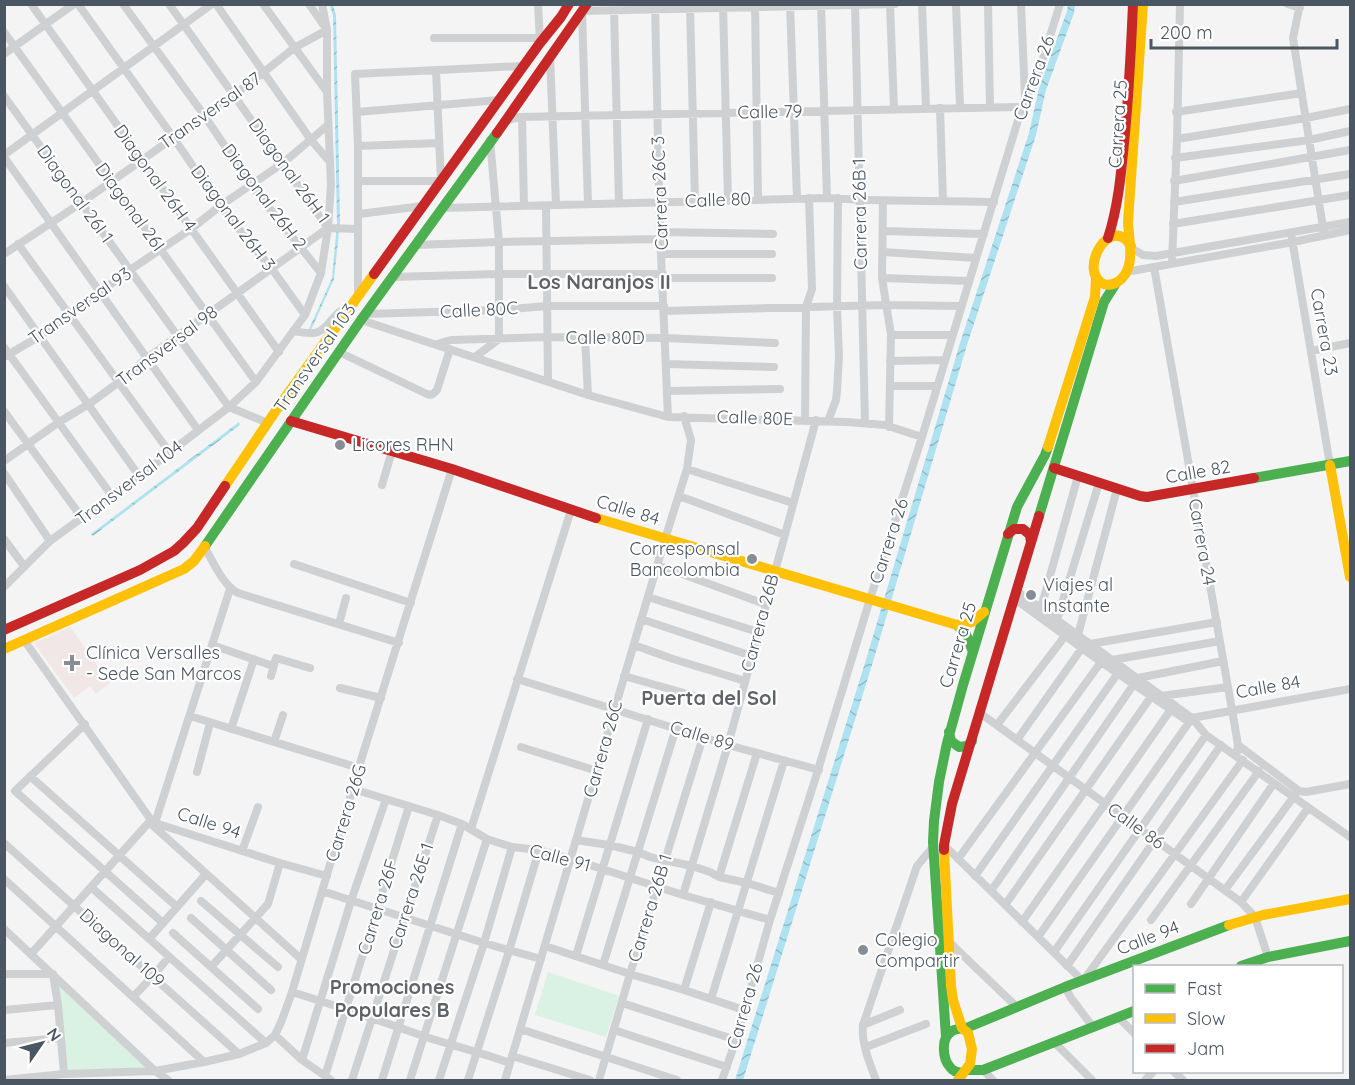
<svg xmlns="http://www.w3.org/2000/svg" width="1355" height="1085" viewBox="0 0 1355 1085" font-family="Quicksand,sans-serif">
  <defs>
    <pattern id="water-waves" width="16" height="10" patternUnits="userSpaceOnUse" patternTransform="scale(1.5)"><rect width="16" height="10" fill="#aee2f0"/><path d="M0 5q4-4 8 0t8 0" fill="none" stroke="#90bac6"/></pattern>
  </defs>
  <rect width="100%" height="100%" fill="#f4f4f4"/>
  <path fill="#f1e7e6" d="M70 627 110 683 96 694 90 686 74 698 34 643Z"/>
  <path fill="#d9f2e3" d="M548 972 619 996 606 1037 535 1015Z
    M53 974 155 1071 64 1074Z"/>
  <path fill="url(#water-waves)" d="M330 5H333L336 15 340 223 334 279 311 330 309 329 332 278 337 223 333 15Z
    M1068 5H1075L1074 13 1046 90 1036 135 967 345 872 665 743 1080H735L865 663 960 343 1029 133 1039 88 1067 11Z
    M239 422 240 425 93 536 91 534Z"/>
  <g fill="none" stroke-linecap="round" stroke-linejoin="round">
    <path stroke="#ced0d2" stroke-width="8" d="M31 4 279 352
      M78 4 173 137 220 206 272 269 305 315
      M123 4 204 115 251 185 321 273
      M169 4 328 228
      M216 4 311 140 330 162
      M263 4 327 92
      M538 4 540 42
      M723 4 728 200
      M755 4 758 199
      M790 4 797 198
      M821 4 827 198
      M855 4 865 423
      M890 4 894 109
      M922 4 926 108
      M956 4 960 107
      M988 4 990 107
      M1021 4 1025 98
      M1288 4 1300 8
      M1300 4 1293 38 1324 234
      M655 5 660 232 668 417
      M690 6 695 201
      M614 11 619 203
      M4 32 256 382
      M434 38H539
      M4 54 74 4
      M550 56 556 205
      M4 96 229 407 268 423
      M940 108 943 200
      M357 112 499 100
      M1176 112 1302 93
      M522 117 524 206
      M505 121 519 117 1022 107
      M1177 139 1306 118 1350 109
      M358 146 439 143
      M4 155 212 4
      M4 157 198 430
      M1175 158 1309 140 1350 131
      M358 181H441L436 70
      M1174 181 1350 150
      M883 201 882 278 891 335 889 427
      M1174 202 1350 174
      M588 204 582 11 895 4
      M546 206 548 381
      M442 208 827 198C883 202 938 200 994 202
      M359 214 423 206
      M1173 224 1350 195
      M328 228 358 229
      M883 231 984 234
      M660 232 773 234
      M1291 233 1330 465
      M18 244 170 453
      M415 245 499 242 661 239
      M1131 248 1143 255 1156 256 1350 222
      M883 252 976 258
      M4 254 81 203 234 95 264 72 294 48 327 30 309 4
      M662 254H772
      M1172 262 1177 139 1180 4
      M1154 267 1232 710 1238 745 1236 756
      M1126 272 1293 242 1350 230
      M392 277 499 274H663
      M663 278H772
      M882 278 969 281
      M4 286 139 476
      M358 296V146L355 74 523 66
      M664 311 886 305 961 306
      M366 314 499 310 547 306H664
      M361 320 588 395 668 417 847 422 885 425 922 437
      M293 331C301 332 312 335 318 332 331 327 334 309 350 308
      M891 335H953
      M585 338 588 395
      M437 344 451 340 548 337 665 338 775 343
      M4 347 112 496
      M1311 351 1350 343
      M339 352 429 395 433 394 437 390 450 349
      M4 357 40 336 130 270 191 229 220 206 283 163 328 125
      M475 357 499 339V242L490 140
      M890 361 945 360
      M666 364 774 367
      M890 386H937
      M667 391 780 389
      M4 411 82 518
      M805 420 806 307 812 289 809 198
      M828 421 836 400 837 391 839 357 837 307 838 198
      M4 461 59 422 89 404 119 382 147 358 328 228
      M687 469 793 503
      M4 473 50 541
      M382 485 392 451
      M679 496 785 535
      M4 539 24 566
      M205 548C214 563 222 584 238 593L399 643
      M294 564 411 603
      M657 565 765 604
      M4 587 50 541 139 476 229 407 256 382 305 315 321 273 328 228 331 185 327 92V30L322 4
      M1017 591 1192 718 1206 735 1350 837
      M648 597 758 632
      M1015 599 1101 662 1189 722
      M1041 608 1078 476
      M641 619 752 656
      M1057 620 1099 483
      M339 624 346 598
      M1078 635 1117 489
      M24 640 151 820 155 823 280 863 327 876
      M1090 644 1217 622
      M212 645 273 666
      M634 645 673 659 745 681
      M1112 660 1220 641
      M271 676 276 658 310 668
      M624 676 698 697
      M1138 678 1223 661
      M517 679 728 745 819 770
      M340 688 381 698
      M1161 696 1228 687
      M980 713 1241 902 1255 917 1268 957
      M190 716 359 768
      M85 724 15 791 163 923
      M997 725 1065 636
      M231 729 254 659
      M1017 740 1082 648
      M274 742 283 715
      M1238 745 1299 791 1306 792 1350 784
      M521 747 597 771
      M197 772 210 723
      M30 776 177 907
      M353 789 438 815 462 824 487 839 512 847 539 850 571 859 683 895 770 920
      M150 823 301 959
      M155 823 230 589
      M471 829 571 510
      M576 840 609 845 638 852 650 857 692 866 710 872 719 877 747 883 779 893
      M4 843 239 1054
      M944 845 1083 981 1243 760
      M242 851 258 807
      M958 859 1101 662
      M975 876 1118 673
      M719 877 757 753
      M4 879 204 1062
      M91 887 266 1043
      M1225 890 1295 795
      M322 891 484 943 541 959
      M991 891 1134 684
      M683 895 728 745 816 420
      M201 901 278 967
      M1241 902 1308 808
      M1191 904 1274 783
      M1005 905 1155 691
      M191 918 271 990
      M1151 920 1259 771
      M1022 922 1174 705
      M4 929 155 1071 168 1080
      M173 933 258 1009
      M897 935 920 943 940 942
      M1038 937 1192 718 1350 689
      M149 939 206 874
      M948 941 1017 1007
      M545 946 630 974 684 990 744 1010
      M1054 952 1206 735
      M31 954 151 820
      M576 956 648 719
      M603 965 676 728
      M1067 966 1221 745
      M211 967 268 904 280 863
      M4 974H53
      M53 974 58 1005 64 1074
      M1065 987 1071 998 1093 1027
      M684 990 711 902
      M292 992C337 1006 381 1021 426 1037 454 1046 482 1053 510 1063
      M133 997 153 976 169 957
      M711 999 784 761
      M622 1003 736 1040
      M4 1010 58 1005
      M1118 1017 1134 1033
      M863 1025 900 1010
      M520 1029 677 1080
      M614 1030 727 1067
      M275 1035 302 1060 331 1080
      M1054 1042 1092 1080
      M4 1043 61 1038
      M866 1047 926 1024
      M512 1056 590 1080
      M302 1060 351 901 386 799
      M983 1070 993 1080
      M1174 1072 1183 1080
      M325 1076 409 806
      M4 1080 64 1074 155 1071 204 1062 239 1054 266 1043 275 1035 282 1020 292 992 362 757 452 469
      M352 1080 438 815
      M382 1080 462 824
      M410 1080 487 839
      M439 1080 484 943 512 847
      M468 1080 509 951 539 850
      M505 1080 665 539 687 469 691 440 684 416
      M599 1080 630 974 703 737
      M722 1080 736 1040 770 920 814 783 870 599 922 437 1022 107 1025 98 1035 84 1060 4
      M876 1080C870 1064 861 1043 863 1025L917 866 933 847
      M1145 1080 1153 1072"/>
    <path stroke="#4caf50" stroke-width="10" d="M1254 478 1350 461
      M1039 516 1104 302 1116 283
      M205 546 361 320 497 133
      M957 625 966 634 973 652
      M949 732 951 741 959 747 967 746 972 741
      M1241 966 1268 957 1350 941
      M962 1028C959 1029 955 1029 952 1031 941 1037 942 1058 950 1067 953 1072 958 1072 963 1073
      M964 1029 1065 987 1229 925
      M946 1037 933 842 934 821 939 782 947 743 963 685 1017 507 1045 455 1048 447
      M967 1070H983L1134 1011"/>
    <path stroke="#ffc107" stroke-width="10" d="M1131 246C1129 244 1128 241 1125 239 1106 223 1080 270 1102 283 1106 286 1111 285 1116 283 1137 271 1129 242 1128 222L1143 4
      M1048 447 1095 297 1096 278
      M1330 465 1350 577
      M225 486 277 409 374 274
      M596 518 957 625 972 622 984 612
      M4 649 184 569 194 561 205 546
      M944 850 951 986 953 1000 962 1028 968 1033 972 1049 970 1064 958 1080
      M1229 925 1263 915 1350 899"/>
    <path stroke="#c62828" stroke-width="10" d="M497 133 587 4
      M1108 238C1118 207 1121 175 1124 143 1129 96 1131 50 1133 4
      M374 274 540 43 561 17 569 4
      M291 421 452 469 596 518
      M1054 468 1140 496 1147 497 1254 478
      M1008 534 1014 529H1023L1030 535 1031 543
      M4 630 140 570 174 551 183 543 197 528 225 486
      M944 850V845L952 804 1039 516"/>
  </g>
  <g fill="#868d94" stroke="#fff" stroke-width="2">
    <circle cx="340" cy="445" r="6"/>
    <circle cx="752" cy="559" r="6"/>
    <circle cx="1031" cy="595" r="6"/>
    <path d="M69 654h6v6h6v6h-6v6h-6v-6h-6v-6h6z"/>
    <circle cx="863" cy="950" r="6"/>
  </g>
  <g text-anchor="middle" stroke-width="4.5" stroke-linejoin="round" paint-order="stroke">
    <g font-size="18" fill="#4a5661" stroke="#fff">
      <text transform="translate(1034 78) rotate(-70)" y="6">Carrera 26</text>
      <text transform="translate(210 111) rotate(-35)" y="6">Transversal 87</text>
      <text transform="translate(770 112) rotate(-1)" y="6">Calle 79</text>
      <text transform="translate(1118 124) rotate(-86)" y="6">Carrera 25</text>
      <text transform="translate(289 171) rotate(54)" y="6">Diagonal 26H 1</text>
      <text transform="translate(155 178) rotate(54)" y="6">Diagonal 26H 4</text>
      <text transform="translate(660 193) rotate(-92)" y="6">Carrera 26C 3</text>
      <text transform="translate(75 194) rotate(54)" y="6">Diagonal 26I 1</text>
      <text transform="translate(264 197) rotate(53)" y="6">Diagonal 26H 2</text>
      <text transform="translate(718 200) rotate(-2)" y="6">Calle 80</text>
      <text transform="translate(130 207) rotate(54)" y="6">Diagonal 26I</text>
      <text transform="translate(860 214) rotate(-91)" y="6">Carrera 26B 1</text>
      <text transform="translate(233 218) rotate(53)" y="6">Diagonal 26H 3</text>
      <text transform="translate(80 306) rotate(-35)" y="6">Transversal 93</text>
      <text transform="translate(479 310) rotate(-3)" y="6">Calle 80C</text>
      <text transform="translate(1324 332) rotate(80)" y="6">Carrera 23</text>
      <text x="605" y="344">Calle 80D</text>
      <text transform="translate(167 346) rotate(-37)" y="6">Transversal 98</text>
      <text transform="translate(315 358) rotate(-55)" y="6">Transversal 103</text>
      <text transform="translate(755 418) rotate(2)" y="6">Calle 80E</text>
      <text transform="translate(1198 472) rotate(-10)" y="6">Calle 82</text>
      <text transform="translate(129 483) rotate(-37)" y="6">Transversal 104</text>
      <text transform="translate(628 510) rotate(17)" y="6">Calle 84</text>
      <text transform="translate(889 541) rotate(-72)" y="6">Carrera 26</text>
      <text transform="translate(1202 542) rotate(80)" y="6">Carrera 24</text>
      <text transform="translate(760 623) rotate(-75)" y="6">Carrera 26B</text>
      <text transform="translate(958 645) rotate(-73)" y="6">Carrera 25</text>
      <text transform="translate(1268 687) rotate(-10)" y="6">Calle 84</text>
      <text transform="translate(702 736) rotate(17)" y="6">Calle 89</text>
      <text transform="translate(603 749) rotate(-74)" y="6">Carrera 26C</text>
      <text transform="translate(346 813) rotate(-73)" y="6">Carrera 26G</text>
      <text transform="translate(209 823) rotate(18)" y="6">Calle 94</text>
      <text transform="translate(1136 826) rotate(36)" y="6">Calle 86</text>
      <text transform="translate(560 858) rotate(15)" y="6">Calle 91</text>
      <text transform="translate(411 896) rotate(-72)" y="6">Carrera 26E 1</text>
      <text transform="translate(378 907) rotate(-73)" y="6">Carrera 26F</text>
      <text transform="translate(650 908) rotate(-73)" y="6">Carrera 26B 1</text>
      <text transform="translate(1148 938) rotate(-21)" y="6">Calle 94</text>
      <text transform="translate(122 948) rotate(42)" y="6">Diagonal 109</text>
      <text transform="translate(745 1006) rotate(-74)" y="6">Carrera 26</text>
    </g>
    <g font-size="18" fill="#4a5661" stroke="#fff" text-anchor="start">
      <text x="352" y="451">Licores RHN</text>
      <text x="740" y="555" text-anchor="end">Corresponsal<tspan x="740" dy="21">Bancolombia</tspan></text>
      <text x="1043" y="591">Viajes al<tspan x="1043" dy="21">Instante</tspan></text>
      <text x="86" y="659">Clínica Versalles<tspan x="86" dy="21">- Sede San Marcos</tspan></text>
      <text x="875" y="946">Colegio<tspan x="875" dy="21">Compartir</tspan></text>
    </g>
    <g font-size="20" font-weight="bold" fill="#5f6368" stroke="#fff">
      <text x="599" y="289">Los Naranjos II</text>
      <text x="709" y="705">Puerta del Sol</text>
      <text x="392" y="994">Promociones<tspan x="392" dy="23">Populares B</tspan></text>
    </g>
  </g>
  <rect width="1355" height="1085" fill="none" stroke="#4a5661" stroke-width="12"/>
  <rect x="1133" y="965" width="210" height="108" fill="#ffffff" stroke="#b7bbc0" stroke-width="1.5"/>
  <rect x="1145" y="984" width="30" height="9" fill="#4caf50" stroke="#b7bbc0" stroke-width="1.5"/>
  <text x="1187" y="995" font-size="18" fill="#4a5661">Fast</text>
  <rect x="1145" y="1014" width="30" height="9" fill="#ffc107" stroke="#b7bbc0" stroke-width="1.5"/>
  <text x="1187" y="1025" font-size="18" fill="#4a5661">Slow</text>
  <rect x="1145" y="1044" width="30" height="9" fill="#c62828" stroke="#b7bbc0" stroke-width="1.5"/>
  <text x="1187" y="1055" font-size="18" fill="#4a5661">Jam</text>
  <g transform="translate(42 1043) rotate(55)" stroke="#ffffff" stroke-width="4.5" paint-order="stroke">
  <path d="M0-4.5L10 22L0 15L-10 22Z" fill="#4a5661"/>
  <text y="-9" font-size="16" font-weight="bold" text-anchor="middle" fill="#4a5661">N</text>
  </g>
  <path d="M1151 39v9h186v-9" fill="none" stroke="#4a5661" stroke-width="3"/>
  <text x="1160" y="39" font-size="18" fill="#4a5661" stroke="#ffffff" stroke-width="4.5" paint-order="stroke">200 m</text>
</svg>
